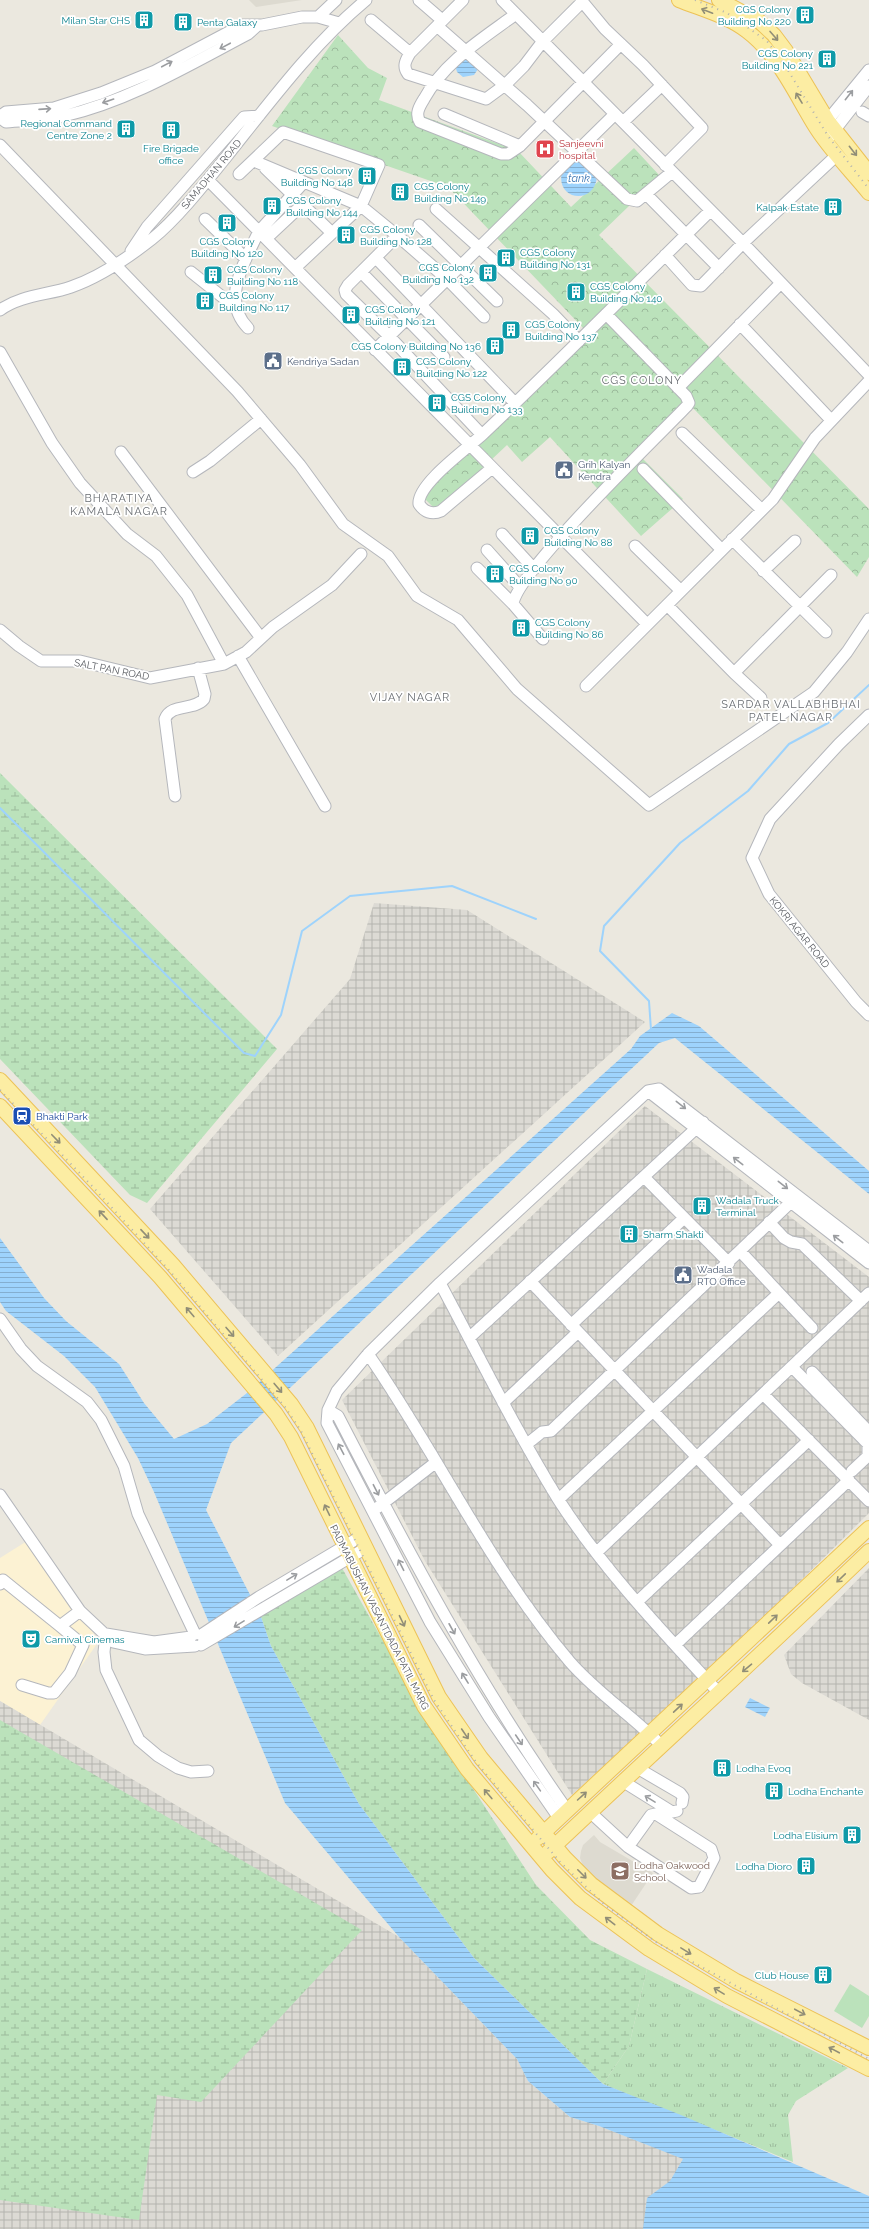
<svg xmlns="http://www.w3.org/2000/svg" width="869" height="2229" viewBox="0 0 869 2229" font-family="Raleway,sans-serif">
  <defs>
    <pattern id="industrial-grid" width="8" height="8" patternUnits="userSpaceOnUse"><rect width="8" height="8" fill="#dcdad4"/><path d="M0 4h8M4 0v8" fill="none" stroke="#b5b4af"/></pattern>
    <pattern id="grass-tufts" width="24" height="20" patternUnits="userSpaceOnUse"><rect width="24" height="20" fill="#bbe2bb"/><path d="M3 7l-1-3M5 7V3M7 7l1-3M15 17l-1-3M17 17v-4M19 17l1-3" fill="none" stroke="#9bba9b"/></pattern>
    <pattern id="wetland-marsh" width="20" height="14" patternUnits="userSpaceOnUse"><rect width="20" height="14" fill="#bbe2bb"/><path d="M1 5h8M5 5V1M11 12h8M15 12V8" fill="none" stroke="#9bba9b"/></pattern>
    <pattern id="park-crowns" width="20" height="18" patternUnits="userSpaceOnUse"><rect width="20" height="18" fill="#bbe2bb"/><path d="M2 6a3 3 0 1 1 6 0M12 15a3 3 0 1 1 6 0" fill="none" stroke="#9bba9b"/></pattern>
    <pattern id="water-rules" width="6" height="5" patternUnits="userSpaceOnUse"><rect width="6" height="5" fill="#9ed3fc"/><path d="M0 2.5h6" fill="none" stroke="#84aecf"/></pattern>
  </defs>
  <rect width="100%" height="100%" fill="#ebe8df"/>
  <path fill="#fcf2d3" d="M27 1541 99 1641 40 1725 0 1701V1558Z"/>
  <path fill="url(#industrial-grid)" d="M374 903 467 910 645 1022 278 1356 150 1209 350 979Z
    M645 1106 869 1277V1513L747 1634 572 1795 425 1561 342 1400Z
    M869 1568V1720L802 1683 791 1674 784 1655Z
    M0 1701 399 1937 517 2059 528 2081 570 2117 599 2126 695 2163 671 2229H0Z"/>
  <path fill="#dddad0" d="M249 0H302L256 7Z
    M594 1835 600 1842 653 1873 629 1909 586 1874 580 1858 581 1851 583 1845Z"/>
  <path fill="#f9dcda" d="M547 139 556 148 544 160 535 151Z"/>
  <path fill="url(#grass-tufts)" d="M647 1969 848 2068 796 2101 788 2115 793 2162 603 2084 629 2046Z"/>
  <path fill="url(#wetland-marsh)" d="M0 773 277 1049 147 1203 130 1195 0 1059Z
    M342 1568 423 1712 536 1885 590 1940 647 1969 629 2046 603 2084 474 1958 359 1804 271 1646 260 1614Z
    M0 1720 362 1930 201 2102 157 2095 139 2220 0 2200Z"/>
  <path fill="url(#park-crowns)" d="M338 35 368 68 387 78 379 100 518 151 571 207 634 148 660 176 599 235 869 509V557L857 577 693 408 640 456 683 499 641 536 550 437 522 462 507 445 437 511 417 491 586 331 448 187 272 126Z"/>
  <path fill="#bbe2bb" d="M850 1984 869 1996V2016L862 2028 834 2011Z"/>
  <path fill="url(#water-rules)" d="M462 55 478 69 474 75 463 77 457 72 455 65Z
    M575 160H582L597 177C594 206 555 200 562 172Z
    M672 1013 699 1026 869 1171V1194L675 1038 659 1043 231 1443 206 1510 260 1614 271 1646 359 1804 474 1958 603 2084 681 2115 869 2196V2229H643L647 2198 670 2181 683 2159 599 2126 570 2117 528 2081 517 2059 399 1937 285 1803 154 1492 138 1458 95 1387 64 1356 6 1311 0 1302V1238L44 1298 66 1321 119 1364 144 1403 174 1439 207 1424 247 1393 631 1049 640 1036Z
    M750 1698 770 1708 765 1717 745 1707Z"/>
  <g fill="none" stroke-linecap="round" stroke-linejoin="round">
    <path stroke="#9ed3fc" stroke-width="2" d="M0 808 244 1053 255 1056 281 1015 302 931 350 896 452 886 536 919
      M651 1030 649 1001 600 951 604 926 680 843 748 791 789 744 828 723 869 685"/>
    <g stroke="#b5b7bc" stroke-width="13">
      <path id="minor" d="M419 0 442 20
        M463 0 410 53C406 60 402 66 408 74L486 99 505 85 524 66 543 41 581 3
        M502 0 743 243 869 375
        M581 0 605 29 643 65 702 128 665 165
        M516 14C482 39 444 62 424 99 419 107 415 114 420 122L501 154H508L520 146 621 44
        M318 17 336 0
        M371 20 410 53
        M258 25 248 34C189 65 129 101 64 116 45 120 25 120 6 122L2 119 3 114 6 112 54 108 101 93 155 71 242 25H262L302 17H318L339 23
        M437 26 527 105 627 199 637 201 672 172
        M862 112 869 116
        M444 114 520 146
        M623 122 662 85
        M823 126 869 70
        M830 136 869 86
        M0 145 237 391 300 465 343 524 388 556 417 596 458 620 517 689 649 805 814 692 847 652 869 619
        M254 161 361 206 399 237
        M265 168 332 233
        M239 174 283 132 379 165 361 206 295 268
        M208 180 647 624
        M646 194 719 268
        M302 205 271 234 264 232 263 227 304 182
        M436 209 553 314 579 341
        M205 219 246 259
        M419 225 497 301
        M131 251 147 227 244 117 259 116
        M665 255 692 285 701 286 743 243 837 155
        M376 258 515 403
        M191 272 235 307
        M361 272 444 357
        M0 310C21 295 48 295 71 287 100 277 129 257 152 239 178 218 206 182 227 156 270 102 313 44 366 0
        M740 324 831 420
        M248 328C220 300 245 261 259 231
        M375 350 615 114
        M0 352 52 443 80 483 127 534 156 556 187 595 224 664
        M678 388 781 283
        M682 433 762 510
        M482 435 389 336 346 294 345 290 348 285 394 239 399 237 447 279 484 317
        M121 452 261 638
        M492 468 441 511C432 515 424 512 419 504 417 484 468 448 483 434 560 361 635 285 710 211
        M643 469 722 550
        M193 472 210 461 261 419
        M502 534 534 569
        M732 539 826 632
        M635 546 681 591
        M487 550 520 587
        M477 568 513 604
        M763 571 795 541
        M667 605 734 673 831 575
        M0 630 19 646 41 661H80L150 678 224 664 246 652 273 627 332 585 361 554
        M543 639 513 604C516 573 658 436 687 406L689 403 686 396 606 314
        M238 656 325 806
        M734 673 761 698
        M586 686 773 499 815 438 869 381
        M869 715 839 744 770 819 752 858 769 894 856 1002 869 1015
        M175 796 165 719C171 703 194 711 204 699L205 694 198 668
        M648 1091 869 1263
        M644 1177 729 1263
        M769 1222 784 1238 791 1242 802 1244 861 1301
        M530 1281 780 1545
        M440 1283C479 1356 515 1429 558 1499 603 1569 662 1631 719 1693
        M779 1293 812 1328
        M0 1319 21 1349 37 1366 87 1402 101 1420 124 1466 138 1514 195 1634
        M571 1325 684 1218
        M469 1338 703 1122
        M368 1354C438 1455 490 1568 570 1662 598 1694 633 1716 662 1746
        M792 1367 868 1444V1456L852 1471
        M812 1372 869 1432
        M763 1394 869 1501
        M503 1403 578 1332
        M328 1410 338 1416C408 1552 479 1685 567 1810
        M527 1444 542 1432 551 1431 791 1202 796 1195
        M0 1495 80 1611 113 1642 145 1649 195 1646
        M559 1499 779 1293 740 1251
        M377 1508 435 1463
        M597 1552 869 1293
        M0 1584 3 1580 60 1626 80 1611
        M637 1602 809 1440
        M106 1634 104 1652 106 1670 139 1740 158 1756 178 1768 191 1772 208 1771
        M106 1634 154 1642 191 1637
        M201 1635 259 1597 360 1537
        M201 1645 366 1548
        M675 1645 849 1480
        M22 1685 48 1693H54L70 1673 83 1645 60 1626
        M639 1769 680 1793 683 1797 682 1803
        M624 1782 672 1812 677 1811
        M591 1813 628 1847 651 1815 656 1814 711 1849 714 1858 699 1887 691 1888 628 1847
        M559 1818 489 1717 430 1622 327 1423 328 1410 337 1391 368 1354 440 1283 648 1091 659 1089 869 1251"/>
    </g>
    <g stroke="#ecc257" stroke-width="16">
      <path id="major" d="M679 0C701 9 728 16 747 31 780 56 796 96 817 129 832 152 852 172 869 193
        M719 0 759 21 774 35 786 51 828 121 869 173
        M0 1080 173 1265 291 1404 307 1428 439 1697 481 1758 565 1858 591 1884 658 1934 736 1981 869 2048
        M0 1106 160 1277 276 1414 291 1437 424 1706 467 1769 552 1870 580 1898 649 1949 727 1996 869 2069
        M538 1838 869 1528
        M548 1852C655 1751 763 1653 869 1551"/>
    </g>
    <use href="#minor" stroke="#fff" stroke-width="11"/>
    <use href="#major" stroke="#fceda3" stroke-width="14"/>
    <path stroke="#b0b1b1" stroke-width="2" stroke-dasharray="1 5" stroke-linecap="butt" d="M695 0 727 13 767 41 786 67 828 136 869 189
      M0 1090 92 1186 168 1269 285 1407 301 1431 434 1700 476 1762 560 1862 605 1905 656 1942 869 2059"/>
  </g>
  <defs><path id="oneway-shaft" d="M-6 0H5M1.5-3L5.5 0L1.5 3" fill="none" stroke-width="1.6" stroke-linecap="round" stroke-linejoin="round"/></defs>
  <g stroke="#918e77">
    <use href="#oneway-shaft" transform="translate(707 11) rotate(-159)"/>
    <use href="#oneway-shaft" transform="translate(774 36) rotate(49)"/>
    <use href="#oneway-shaft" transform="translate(799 98) rotate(-121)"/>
    <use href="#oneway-shaft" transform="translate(853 151) rotate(52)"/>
    <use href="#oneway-shaft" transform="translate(56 1139) rotate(46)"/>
    <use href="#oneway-shaft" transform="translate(103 1215) rotate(-133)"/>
    <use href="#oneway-shaft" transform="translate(145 1234) rotate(47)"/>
    <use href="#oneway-shaft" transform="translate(190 1312) rotate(-130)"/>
    <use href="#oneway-shaft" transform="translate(230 1332) rotate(49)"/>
    <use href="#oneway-shaft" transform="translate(278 1388) rotate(50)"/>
    <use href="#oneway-shaft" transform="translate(327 1510) rotate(-116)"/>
    <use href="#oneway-shaft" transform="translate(841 1578) rotate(136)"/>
    <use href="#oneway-shaft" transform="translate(773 1619) rotate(-44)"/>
    <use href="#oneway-shaft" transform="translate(402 1621) rotate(64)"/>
    <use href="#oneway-shaft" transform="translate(747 1668) rotate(140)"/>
    <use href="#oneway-shaft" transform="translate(678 1708) rotate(-43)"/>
    <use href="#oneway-shaft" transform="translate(465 1734) rotate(56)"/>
    <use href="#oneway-shaft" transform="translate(488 1794) rotate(-130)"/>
    <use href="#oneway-shaft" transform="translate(582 1796) rotate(-42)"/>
    <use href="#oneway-shaft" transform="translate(582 1874) rotate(45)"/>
    <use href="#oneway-shaft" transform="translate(610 1921) rotate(-142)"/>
    <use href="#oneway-shaft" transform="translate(686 1951) rotate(31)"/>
    <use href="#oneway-shaft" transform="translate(719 1991) rotate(-149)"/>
    <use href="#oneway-shaft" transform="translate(800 2012) rotate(28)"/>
    <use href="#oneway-shaft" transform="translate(834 2050) rotate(-152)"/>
  </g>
  <g stroke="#9b9da0">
    <use href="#oneway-shaft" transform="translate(225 46) rotate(152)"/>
    <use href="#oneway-shaft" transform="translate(167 64) rotate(-28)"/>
    <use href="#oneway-shaft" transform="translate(849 95) rotate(-52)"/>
    <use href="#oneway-shaft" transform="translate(108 101) rotate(161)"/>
    <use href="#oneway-shaft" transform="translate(45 109) rotate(-4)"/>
    <use href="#oneway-shaft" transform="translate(681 1105) rotate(38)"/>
    <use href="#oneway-shaft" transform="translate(738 1161) rotate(-142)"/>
    <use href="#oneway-shaft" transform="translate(783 1185) rotate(38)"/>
    <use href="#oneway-shaft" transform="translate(838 1239) rotate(-142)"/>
    <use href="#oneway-shaft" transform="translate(341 1449) rotate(-118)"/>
    <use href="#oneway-shaft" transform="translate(376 1490) rotate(63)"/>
    <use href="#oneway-shaft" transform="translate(401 1565) rotate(-117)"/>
    <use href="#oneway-shaft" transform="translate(292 1577) rotate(-31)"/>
    <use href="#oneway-shaft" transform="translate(239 1624) rotate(148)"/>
    <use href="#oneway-shaft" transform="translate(452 1629) rotate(61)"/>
    <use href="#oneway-shaft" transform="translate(465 1678) rotate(-122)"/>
    <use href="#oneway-shaft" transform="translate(519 1740) rotate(56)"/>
    <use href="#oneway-shaft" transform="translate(537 1786) rotate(-125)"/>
    <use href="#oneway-shaft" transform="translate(650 1799) rotate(-148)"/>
  </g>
  <defs>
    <g id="building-square" transform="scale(1)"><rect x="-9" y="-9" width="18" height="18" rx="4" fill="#0f9aa8" stroke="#fff"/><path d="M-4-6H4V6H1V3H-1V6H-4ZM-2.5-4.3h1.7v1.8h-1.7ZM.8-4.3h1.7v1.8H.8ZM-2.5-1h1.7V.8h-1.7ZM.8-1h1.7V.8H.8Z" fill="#fff"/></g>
    <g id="hospital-square" transform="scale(1)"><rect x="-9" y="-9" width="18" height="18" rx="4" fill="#e0444e" stroke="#fff"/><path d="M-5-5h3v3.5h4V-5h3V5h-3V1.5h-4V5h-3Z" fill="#fff"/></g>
    <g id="civic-square" transform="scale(1)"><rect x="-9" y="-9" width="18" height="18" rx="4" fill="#5c6f8a" stroke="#fff"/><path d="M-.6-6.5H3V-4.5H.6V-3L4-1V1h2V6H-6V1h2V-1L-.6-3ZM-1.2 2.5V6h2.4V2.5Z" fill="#fff"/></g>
    <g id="station-square" transform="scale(1)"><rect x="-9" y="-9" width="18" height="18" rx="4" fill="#1a4fb4" stroke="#fff"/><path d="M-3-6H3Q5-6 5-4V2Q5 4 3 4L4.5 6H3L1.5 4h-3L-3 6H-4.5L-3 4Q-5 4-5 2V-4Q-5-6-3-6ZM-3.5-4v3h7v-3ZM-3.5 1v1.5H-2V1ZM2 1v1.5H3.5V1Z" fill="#fff"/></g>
    <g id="theatre-square" transform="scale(1)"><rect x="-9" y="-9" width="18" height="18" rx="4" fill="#0f9aa8" stroke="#fff"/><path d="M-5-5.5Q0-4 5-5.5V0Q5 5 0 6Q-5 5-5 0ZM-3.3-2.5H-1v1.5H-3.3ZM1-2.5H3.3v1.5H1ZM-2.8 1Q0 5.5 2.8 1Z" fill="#fff"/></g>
    <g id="school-square" transform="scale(1)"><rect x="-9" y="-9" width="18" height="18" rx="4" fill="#8d6e63" stroke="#fff"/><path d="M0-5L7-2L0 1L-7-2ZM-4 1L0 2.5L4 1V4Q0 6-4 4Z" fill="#fff"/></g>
  </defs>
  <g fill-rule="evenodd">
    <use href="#building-square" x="805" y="15"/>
    <use href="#building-square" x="144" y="20"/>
    <use href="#building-square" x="183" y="22"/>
    <use href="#building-square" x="827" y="59"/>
    <use href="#building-square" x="126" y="129"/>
    <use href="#building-square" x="171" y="130"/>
    <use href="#hospital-square" x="545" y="149"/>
    <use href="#building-square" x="367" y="176"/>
    <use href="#building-square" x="400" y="192"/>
    <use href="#building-square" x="272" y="206"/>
    <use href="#building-square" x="833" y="207"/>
    <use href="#building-square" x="227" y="223"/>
    <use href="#building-square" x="346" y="235"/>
    <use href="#building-square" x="506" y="258"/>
    <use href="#building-square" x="488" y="273"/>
    <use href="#building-square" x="213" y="275"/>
    <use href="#building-square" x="576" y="292"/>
    <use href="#building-square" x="205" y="301"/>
    <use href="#building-square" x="351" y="315"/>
    <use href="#building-square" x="511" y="330"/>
    <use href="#building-square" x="495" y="346"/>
    <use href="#civic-square" x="273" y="361"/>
    <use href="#building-square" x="402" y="367"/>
    <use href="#building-square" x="437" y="403"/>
    <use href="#civic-square" x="564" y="470"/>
    <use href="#building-square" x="530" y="536"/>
    <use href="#building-square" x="495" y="574"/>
    <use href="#building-square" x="521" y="628"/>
    <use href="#station-square" x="22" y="1116"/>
    <use href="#building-square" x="702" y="1206"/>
    <use href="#building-square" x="629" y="1234"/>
    <use href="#civic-square" x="683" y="1275"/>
    <use href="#theatre-square" x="31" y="1639"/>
    <use href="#building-square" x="722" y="1768"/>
    <use href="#building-square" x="774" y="1791"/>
    <use href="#building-square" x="852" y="1835"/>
    <use href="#building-square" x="806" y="1866"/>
    <use href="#school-square" x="620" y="1871"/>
    <use href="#building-square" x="823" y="1975"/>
  </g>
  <g text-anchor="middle" stroke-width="3.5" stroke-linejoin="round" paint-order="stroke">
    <g font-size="10" fill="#0d838f" stroke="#fff" text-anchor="start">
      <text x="791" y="13" text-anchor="end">CGS Colony<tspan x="791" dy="12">Building No 220</tspan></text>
      <text x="130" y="24" text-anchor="end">Milan Star CHS</text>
      <text x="197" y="26">Penta Galaxy</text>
      <text x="813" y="57" text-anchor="end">CGS Colony<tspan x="813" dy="12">Building No 221</tspan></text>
      <text x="112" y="127" text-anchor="end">Regional Command<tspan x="112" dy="12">Centre Zone 2</tspan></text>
      <text x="171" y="152" text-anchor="middle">Fire Brigade<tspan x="171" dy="12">office</tspan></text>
      <text x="353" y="174" text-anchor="end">CGS Colony<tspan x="353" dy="12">Building No 148</tspan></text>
      <text x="414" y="190">CGS Colony<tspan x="414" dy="12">Building No 149</tspan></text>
      <text x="286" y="204">CGS Colony<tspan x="286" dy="12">Building No 144</tspan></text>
      <text x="819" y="211" text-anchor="end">Kalpak Estate</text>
      <text x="360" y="233">CGS Colony<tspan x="360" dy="12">Building No 128</tspan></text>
      <text x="227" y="245" text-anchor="middle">CGS Colony<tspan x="227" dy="12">Building No 120</tspan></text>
      <text x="520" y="256">CGS Colony<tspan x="520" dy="12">Building No 131</tspan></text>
      <text x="474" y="271" text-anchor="end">CGS Colony<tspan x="474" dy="12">Building No 132</tspan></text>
      <text x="227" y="273">CGS Colony<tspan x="227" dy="12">Building No 118</tspan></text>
      <text x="590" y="290">CGS Colony<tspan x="590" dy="12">Building No 140</tspan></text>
      <text x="219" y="299">CGS Colony<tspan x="219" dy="12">Building No 117</tspan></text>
      <text x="365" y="313">CGS Colony<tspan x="365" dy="12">Building No 121</tspan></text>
      <text x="525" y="328">CGS Colony<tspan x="525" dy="12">Building No 137</tspan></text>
      <text x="481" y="350" text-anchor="end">CGS Colony Building No 136</text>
      <text x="416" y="365">CGS Colony<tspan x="416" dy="12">Building No 122</tspan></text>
      <text x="451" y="401">CGS Colony<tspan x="451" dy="12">Building No 133</tspan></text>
      <text x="544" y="534">CGS Colony<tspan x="544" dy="12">Building No 88</tspan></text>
      <text x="509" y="572">CGS Colony<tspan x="509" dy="12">Building No 90</tspan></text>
      <text x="535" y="626">CGS Colony<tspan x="535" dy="12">Building No 86</tspan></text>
      <text x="716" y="1204">Wadala Truck<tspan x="716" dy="12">Terminal</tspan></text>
      <text x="643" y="1238">Sharm Shakti</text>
      <text x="45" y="1643">Carnival Cinemas</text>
      <text x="736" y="1772">Lodha Evoq</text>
      <text x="788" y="1795">Lodha Enchante</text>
      <text x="838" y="1839" text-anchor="end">Lodha Elisium</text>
      <text x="792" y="1870" text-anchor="end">Lodha Dioro</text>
      <text x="809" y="1979" text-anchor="end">Club House</text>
    </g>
    <g font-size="10" fill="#be3a42" stroke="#fff" text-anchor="start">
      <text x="559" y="147">Sanjeevni<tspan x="559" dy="12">hospital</tspan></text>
    </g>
    <g font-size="10" fill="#585b60" stroke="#fff">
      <text transform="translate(211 174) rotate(-50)" y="4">SAMADHAN ROAD</text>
      <text transform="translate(112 669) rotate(11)" y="4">SALT PAN ROAD</text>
      <text transform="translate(800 932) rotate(51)" y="4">KOKRI AGAR ROAD</text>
      <text transform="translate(380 1617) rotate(63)" y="4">PADMABUSHAN VASANTDADA PATIL MARG</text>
    </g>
    <g font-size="10" fill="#4e5e75" stroke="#fff" text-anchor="start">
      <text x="287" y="365">Kendriya Sadan</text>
      <text x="578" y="468">Grih Kalyan<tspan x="578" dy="12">Kendra</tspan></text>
      <text x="697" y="1273">Wadala<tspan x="697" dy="12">RTO Office</tspan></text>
    </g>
    <g font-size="10" fill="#164399" stroke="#fff" text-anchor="start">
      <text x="36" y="1120">Bhakti Park</text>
    </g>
    <g font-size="10" fill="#785e54" stroke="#fff" text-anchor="start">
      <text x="634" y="1869">Lodha Oakwood<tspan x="634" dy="12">School</tspan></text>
    </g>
    <g font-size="11" font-style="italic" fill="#4079b4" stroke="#fff">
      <text x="579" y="182">tank</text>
    </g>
    <g font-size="11" letter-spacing="1" fill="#696d72" stroke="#fff">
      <text x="642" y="384">CGS COLONY</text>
      <text x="119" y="502">BHARATIYA<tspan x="119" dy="13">KAMALA NAGAR</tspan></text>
      <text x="410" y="701">VIJAY NAGAR</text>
      <text x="791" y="708">SARDAR VALLABHBHAI<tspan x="791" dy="13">PATEL NAGAR</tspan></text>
    </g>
  </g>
</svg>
